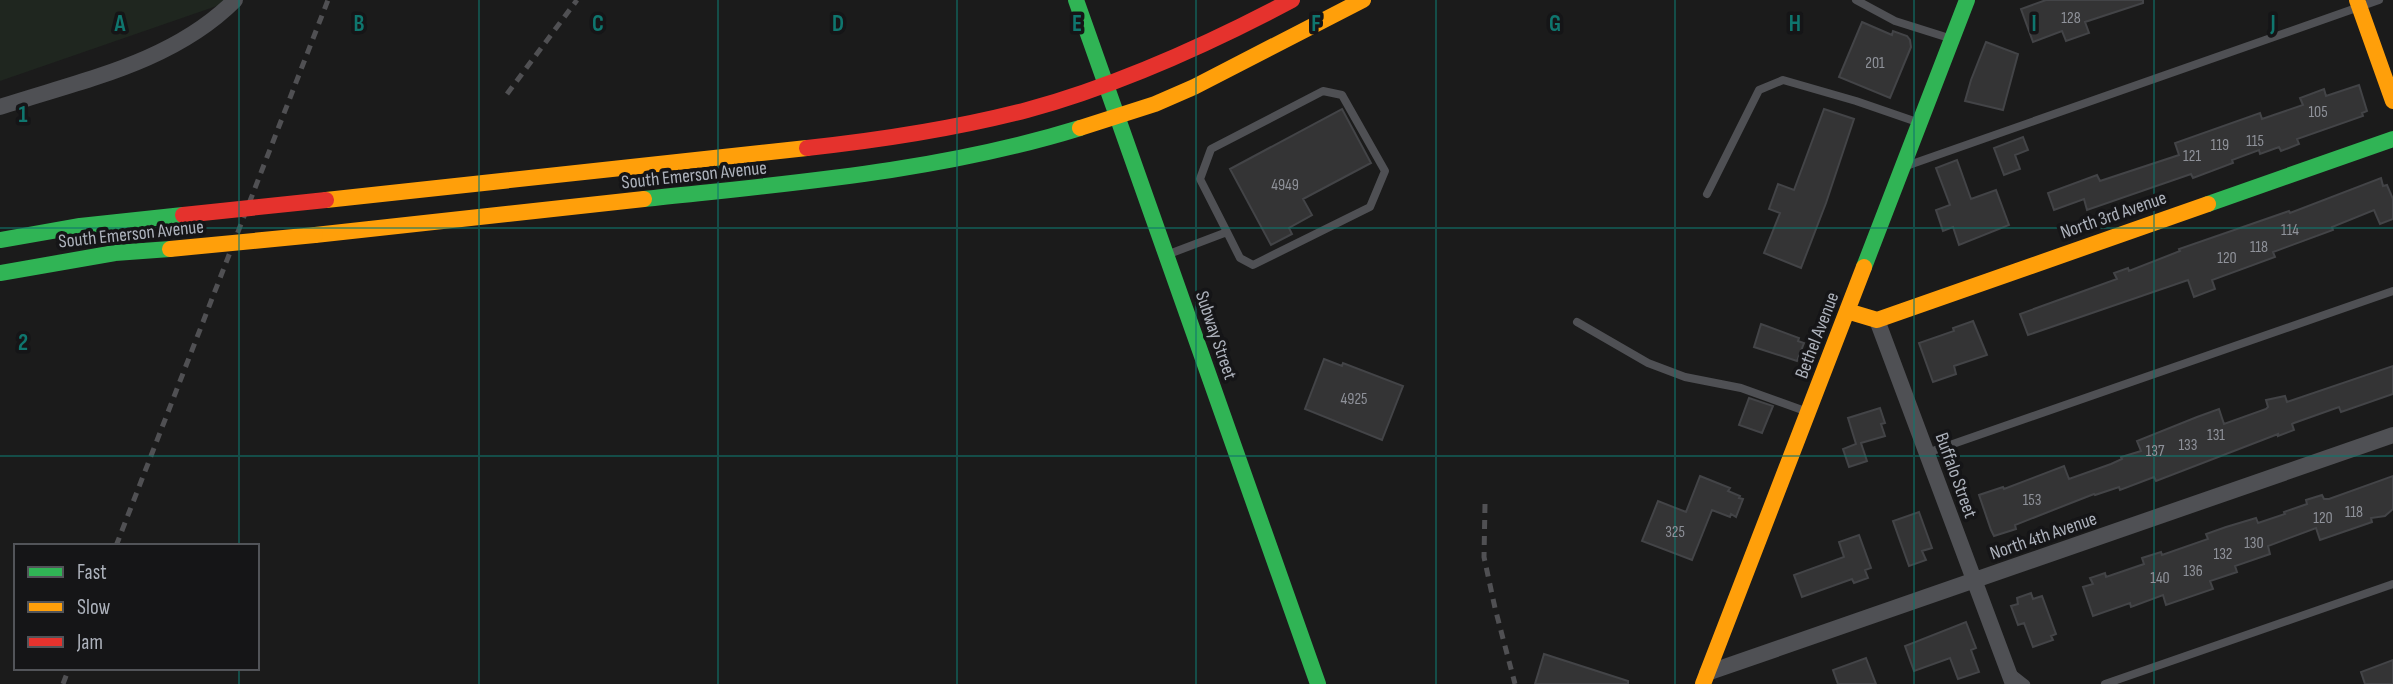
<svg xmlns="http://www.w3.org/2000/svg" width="2393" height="684" viewBox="0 0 2393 684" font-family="'Sofia Sans Condensed',sans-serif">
  <rect width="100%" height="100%" fill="#1b1b1b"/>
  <path fill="#1f261f" d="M0 0H234L0 81Z"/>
  <path fill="#343435" stroke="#434447" stroke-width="2" d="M2046 0H2143V3L2085 22 2089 33 2066 41 2062 31 2033 42 2021 9Z
    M1862 22 1892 35 1893 31 1907 36 1910 40 1911 47 1890 98 1839 77Z
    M1986 42 2018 54 2003 110 1965 101 1971 80Z
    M2359 85 2367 111 2362 113 2363 116 2297 139 2299 144 2281 151 2279 147 2260 154 2259 150 2232 160 2233 163 2193 178 2191 174 2087 210 2084 199 2054 210 2048 193 2097 175 2100 181 2179 155 2175 143 2260 113 2262 119 2303 105 2300 98 2324 89 2326 96Z
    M1342 109 1371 163 1303 199 1312 215 1289 228 1292 234 1271 245 1230 169Z
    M1824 109 1854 119 1826 203 1801 268 1764 253 1780 213 1769 209 1778 184 1794 190Z
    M2023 137 2028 150 2015 155 2020 169 2004 175 1994 148Z
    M1957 160 1971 199 1996 190 2009 225 1959 245 1953 227 1943 231 1936 210 1950 205 1936 168Z
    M2381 178 2383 186 2387 185 2393 199V219L2380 224 2374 210 2332 227 2333 230 2273 252 2275 257 2212 280 2215 289 2194 297 2188 280 2028 335 2020 314 2117 279 2114 273 2128 268 2129 271 2180 251 2179 249 2289 211 2290 213Z
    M1973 321 1987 355 1954 366 1956 374 1933 382 1919 343 1954 331 1953 328Z
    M1761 324 1799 338 1798 341 1804 343 1797 361 1754 347Z
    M1324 359 1342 366 1343 363 1403 386 1382 440 1305 409Z
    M2393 366V394L2341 412 2339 407 2294 423 2292 424 2294 430 2278 436V434L2156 481 2154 477 2120 490 2119 487 2095 495 2094 494 2015 525 2016 529 1994 536 1991 530 1979 495 2003 487 2004 489 2064 466 2069 479 2111 464 2122 459 2121 457 2141 451 2137 441 2197 417 2219 409 2224 424 2266 409 2268 407 2266 400 2285 396 2287 402Z
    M1749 398 1773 406 1762 433 1739 425Z
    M1880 408 1885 423 1881 424 1885 436 1861 443 1867 461 1849 467 1843 449 1856 444 1848 418Z
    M1700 476 1730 488 1728 491 1740 496 1739 498 1743 499 1736 517 1731 514 1730 517 1712 510 1692 560 1642 541 1658 501 1686 512Z
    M2393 476V509L2385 516 2371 518 2372 522 2320 540 2316 528 2268 546 2270 554 2235 566 2237 572 2210 581 2213 589 2166 605 2163 595 2131 607 2130 603 2093 616 2083 587 2093 584 2090 578 2105 573 2106 577 2144 564 2142 558 2161 552 2162 555 2208 539 2206 534 2226 527 2256 518 2258 523 2285 514 2284 512 2307 504 2306 500 2322 495 2324 499H2329Z
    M1919 512 1932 548 1922 551 1926 560 1909 566 1893 521Z
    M1859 535 1871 568 1865 570 1868 578 1854 583 1852 579 1802 597 1794 575 1844 557 1839 542Z
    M2031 593 2033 599 2042 596 2056 634 2051 636 2053 640 2033 647 2024 623 2018 625 2011 606 2018 604 2017 598Z
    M1966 622 1976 648 1971 650 1979 672 1958 679 1950 658 1914 671 1905 646Z
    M1544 654 1628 681V684H1535Z
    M1866 658 1876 684H1838L1833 670Z
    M2393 660V684H2365L2361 672Z"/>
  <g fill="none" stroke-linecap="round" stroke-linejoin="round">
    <path stroke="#4f5054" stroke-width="8" d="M1856 0 1895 21 1949 38
      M1909 165 2379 0
      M1707 194 1759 90 1783 80 1856 101 1917 122
      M1169 254 1227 232 1200 179 1211 149 1323 91 1342 95 1385 171 1370 207 1253 265 1240 258 1227 232
      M1577 322 1648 363 1685 377 1741 388 1805 411
      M1927 453 2393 291
      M2012 673 2026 684
      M2105 684 2393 584"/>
    <path stroke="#4f5054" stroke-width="16" d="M0 107C82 80 172 63 235 0
      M1877 320 2013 684
      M1707 673 2393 435"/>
    <path stroke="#30b455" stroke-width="16" d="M1076 0 1318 684
      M644 199C792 183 937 172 1080 128
      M2208 204 2393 139
      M0 240 80 226 183 215
      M1864 267 1967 0
      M0 273 115 253 170 249"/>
    <path stroke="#ff9f0a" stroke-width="16" d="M2357 0 2393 101
      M1080 128 1155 104 1194 87 1363 0
      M326 200 807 148
      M315 235 644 199
      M1847 311 1877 320 2208 204
      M1703 684 1864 267"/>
    <path stroke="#e5322d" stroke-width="16" d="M807 148C881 140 954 129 1027 110 1119 85 1207 45 1292 0"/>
    <path stroke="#505053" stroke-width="5" stroke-dasharray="9 7" stroke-linecap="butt" d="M507 94 577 0
      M1485 504 1484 557 1495 608 1515 684
      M116 546 328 0
      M63 684 69 668"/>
    <path stroke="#ff9f0a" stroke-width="16" d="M170 249 315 235"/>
    <path stroke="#e5322d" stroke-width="16" d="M183 215 326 200"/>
  </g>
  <path fill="none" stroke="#0f766e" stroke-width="2" stroke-opacity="0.55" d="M239 0V546M479 0V684M718 0V684M957 0V684M1196 0V684M1436 0V684M1675 0V684M1914 0V684M2154 0V684M0 228H2393M0 456H2393M239 668V684"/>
  <g text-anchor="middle" stroke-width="7" stroke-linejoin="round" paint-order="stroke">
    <g font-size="16" fill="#8f929a">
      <text x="2071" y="23">128</text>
      <text x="1875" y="68">201</text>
      <text x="2318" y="117">105</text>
      <text x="2255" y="146">115</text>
      <text x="2220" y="150">119</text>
      <text x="2192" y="161">121</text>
      <text x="1285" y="190">4949</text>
      <text x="2290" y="235">114</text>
      <text x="2259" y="252">118</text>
      <text x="2227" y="263">120</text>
      <text x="1354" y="404">4925</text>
      <text x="2216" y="440">131</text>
      <text x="2188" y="450">133</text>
      <text x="2155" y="456">137</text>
      <text x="2032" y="505">153</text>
      <text x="2354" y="517">118</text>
      <text x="2323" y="523">120</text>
      <text x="1675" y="537">325</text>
      <text x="2254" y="548">130</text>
      <text x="2223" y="559">132</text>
      <text x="2193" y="576">136</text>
      <text x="2160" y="583">140</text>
    </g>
    <g font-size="19" fill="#adb2bc" stroke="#151517">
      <text transform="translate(694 174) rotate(-6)" y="7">South Emerson Avenue</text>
      <text transform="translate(2113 214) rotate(-19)" y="7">North 3rd Avenue</text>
      <text transform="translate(131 233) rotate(-6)" y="7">South Emerson Avenue</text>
      <text transform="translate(1217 335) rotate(71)" y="7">Subway Street</text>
      <text transform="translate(1816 335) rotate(-69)" y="7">Bethel Avenue</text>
      <text transform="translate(1957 475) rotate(70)" y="7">Buffalo Street</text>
      <text transform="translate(2043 535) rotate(-19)" y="7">North 4th Avenue</text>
    </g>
  </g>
  <g font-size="23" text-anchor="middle" font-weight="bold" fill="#0f766e" stroke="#151517" stroke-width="7" stroke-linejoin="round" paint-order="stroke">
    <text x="120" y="31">A</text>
    <text x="359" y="31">B</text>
    <text x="598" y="31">C</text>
    <text x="838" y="31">D</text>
    <text x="1077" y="31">E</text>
    <text x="1316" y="31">F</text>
    <text x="1555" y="31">G</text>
    <text x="1795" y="31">H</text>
    <text x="2034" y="31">I</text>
    <text x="2273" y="31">J</text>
    <text x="23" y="122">1</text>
    <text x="23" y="350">2</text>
  </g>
  <rect x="14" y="544" width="245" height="126" fill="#151517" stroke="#525459" stroke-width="2"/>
  <rect x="28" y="567" width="35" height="10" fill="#30b455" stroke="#525459" stroke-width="2"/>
  <text x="77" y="579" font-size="21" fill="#adb2bc">Fast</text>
  <rect x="28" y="602" width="35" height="10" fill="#ff9f0a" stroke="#525459" stroke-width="2"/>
  <text x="77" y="614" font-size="21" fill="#adb2bc">Slow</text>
  <rect x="28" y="637" width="35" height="10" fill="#e5322d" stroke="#525459" stroke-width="2"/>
  <text x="77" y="649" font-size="21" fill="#adb2bc">Jam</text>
</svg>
